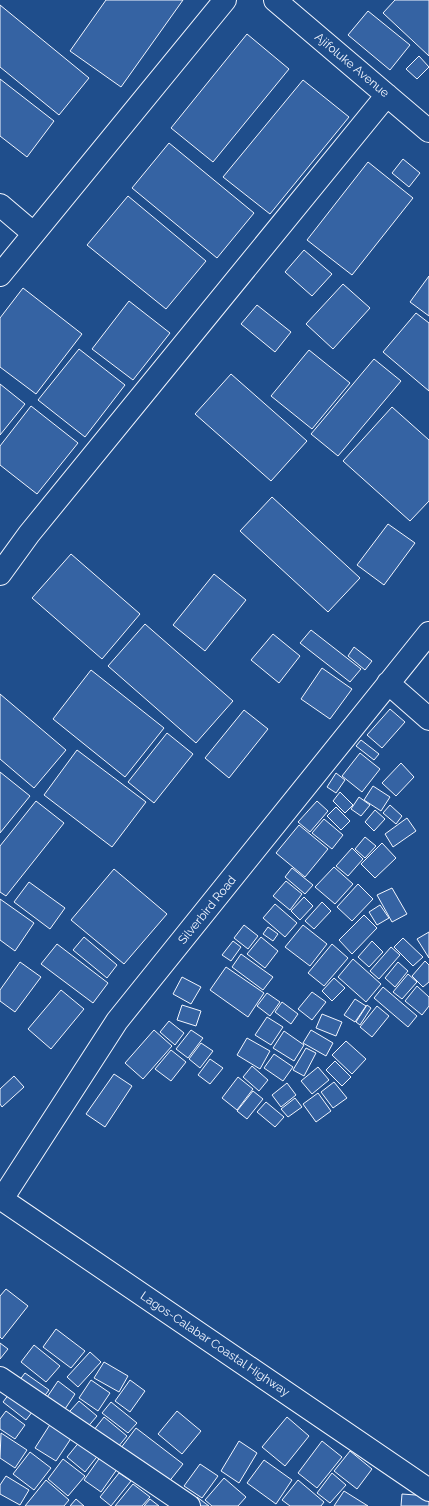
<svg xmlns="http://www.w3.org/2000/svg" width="429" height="1506" viewBox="0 0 429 1506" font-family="Raleway,sans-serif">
  <rect width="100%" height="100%" fill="#1f4e8c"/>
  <path fill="#3563a3" stroke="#f2f6ff" d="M106 0H183L121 87 70 51Z
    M395 0H429V56L383 13Z
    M0 5 89 78 59 115 0 67Z
    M368 11 410 45 390 70 348 35Z
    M247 34 289 69 213 162 171 128Z
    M419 56 429 67 417 79 406 69Z
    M0 79 54 121 27 157 0 136Z
    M303 80 349 117 270 214 223 177Z
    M169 143 254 213 217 258 132 188Z
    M403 159 420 173 409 187 392 173Z
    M368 162 413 198 352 275 307 240Z
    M128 196 206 261 166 309 87 245Z
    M304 250 332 274 312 296 285 272Z
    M429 276V316L410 302Z
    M343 284 370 308 333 349 306 324Z
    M23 288 82 334 36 394 0 367V318Z
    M129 301 170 333 133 380 92 349Z
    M257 305 291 332 275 352 241 324Z
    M416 313 429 323V391L383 352Z
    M79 349 125 385 85 437 38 400Z
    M309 350 350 383 312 429 271 396Z
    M374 359 401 381 338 456 311 434Z
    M231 374 307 441 271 481 195 414Z
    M0 384 25 404 0 435Z
    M31 406 78 443 37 494 0 465V446Z
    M392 407 429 440V501L410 521 343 461Z
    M272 497 360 578 328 612 240 531Z
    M388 524 415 543 384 585 357 565Z
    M71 554 140 614 102 659 32 598Z
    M214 574 246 600 205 651 173 625Z
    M145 624 233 701 196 743 108 666Z
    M311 630 361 669 350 682 300 643Z
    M273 634 300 656 279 683 251 660Z
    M354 647 372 661 365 670 348 656Z
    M322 668 352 689 330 719 301 699Z
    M91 670 164 728 125 777 53 719Z
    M0 694 66 750 34 788 0 759Z
    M390 709 405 722 382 748 367 735Z
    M244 710 268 729 229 778 205 758Z
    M167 733 193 754 154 803 128 782Z
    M361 740 379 754 374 760 356 746Z
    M77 750 146 802 112 847 44 795Z
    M360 753 380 769 362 792 342 776Z
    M401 763 414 777 396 796 382 783Z
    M0 772 30 796 0 833Z
    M336 773 345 780 336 793 327 787Z
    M373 786 390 797 381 811 364 800Z
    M340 792 353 805 345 813 333 801Z
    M359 797 370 805 361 816 351 809Z
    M36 801 64 823 6 896 0 892V846Z
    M317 801 328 811 310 832 298 822Z
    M390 805 402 816 396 824 383 813Z
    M336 807 350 821 341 830 327 816Z
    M375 810 385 819 374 831 365 822Z
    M407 818 416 831 393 847 385 834Z
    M324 819 343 835 332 849 312 833Z
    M299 825 328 849 305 877 276 853Z
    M365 837 376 846 365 858 355 849Z
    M382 843 396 858 375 878 361 864Z
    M352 848 363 859 348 876 336 866Z
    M334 867 353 884 335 904 315 887Z
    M292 868 313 885 305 894 285 877Z
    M114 869 167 914 124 964 71 920Z
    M286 881 302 894 290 910 273 896Z
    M29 882 65 908 50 929 14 902Z
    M358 884 373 899 352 921 337 907Z
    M392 888 407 914 392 922 377 895Z
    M304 897 313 906 300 920 291 911Z
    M0 899 34 923 15 951 0 940Z
    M322 902 331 911 314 929 305 921Z
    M275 904 297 923 285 937 263 918Z
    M380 905 389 918 377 925 369 912Z
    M364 915 377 928 352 954 339 940Z
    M244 925 258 936 248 949 234 938Z
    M303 925 327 944 310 966 285 947Z
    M268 927 278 934 273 941 263 934Z
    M429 932V958L417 939Z
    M84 937 117 965 107 978 73 950Z
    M261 937 278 951 265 968 247 954Z
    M403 938 423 957 413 966 394 947Z
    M233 941 241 947 231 961 222 955Z
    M372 941 383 952 369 967 358 957Z
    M57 944 108 983 93 1003 41 964Z
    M332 944 348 958 324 986 308 973Z
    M391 947 400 955 379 979 370 971Z
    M241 954 273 977 263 990 232 967Z
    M353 959 381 984 366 1002 338 977Z
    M425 961 429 965V982L423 987 412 976Z
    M20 962 41 977 15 1012 0 1001V990Z
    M398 962 408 971 395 987 385 978Z
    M226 967 264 993 248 1017 210 990Z
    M408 974 417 982 402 999 393 992Z
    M182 977 201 987 191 1004 173 994Z
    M334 978 345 988 332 1001 322 991Z
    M417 986 429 997V1006L422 1015 405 1001Z
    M383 987 417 1016 408 1027 374 998Z
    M61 990 84 1009 51 1049 28 1029Z
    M312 992 326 1002 312 1020 298 1009Z
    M267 993 280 1002 270 1016 257 1006Z
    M355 999 366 1006 355 1022 344 1015Z
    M282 1002 298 1014 291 1024 275 1012Z
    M182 1005 201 1011 196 1026 177 1020Z
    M367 1005 371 1008 360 1025 356 1022Z
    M377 1006 389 1016 372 1037 360 1027Z
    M322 1014 342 1022 336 1036 316 1028Z
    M267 1017 283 1027 271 1045 255 1035Z
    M169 1021 184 1033 175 1045 160 1032Z
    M154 1030 172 1046 143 1079 125 1063Z
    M191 1030 203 1038 188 1058 176 1049Z
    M311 1030 333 1043 326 1056 303 1043Z
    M284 1031 304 1045 294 1061 273 1048Z
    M247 1038 270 1051 260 1069 237 1055Z
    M346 1041 366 1059 352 1074 332 1055Z
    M201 1043 213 1051 200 1068 189 1059Z
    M306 1048 316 1053 304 1076 293 1070Z
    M171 1050 186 1062 171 1081 155 1069Z
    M274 1054 293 1067 283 1081 264 1068Z
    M210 1059 223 1068 210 1084 198 1075Z
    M335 1061 351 1077 342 1086 326 1070Z
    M252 1066 268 1080 259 1091 243 1077Z
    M318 1067 329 1080 312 1094 301 1081Z
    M114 1074 132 1086 105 1127 86 1114Z
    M14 1076 24 1087 2 1107 0 1104V1089Z
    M238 1077 253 1089 237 1110 222 1098Z
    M334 1082 347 1098 333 1108 321 1092Z
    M287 1083 296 1095 281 1107 272 1095Z
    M253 1091 263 1099 247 1119 237 1111Z
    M318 1093 331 1111 316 1122 303 1104Z
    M295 1098 302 1107 288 1117 281 1109Z
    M266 1102 284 1117 275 1127 257 1112Z
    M6 1289 28 1306 2 1339 0 1337V1296Z
    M56 1329 85 1351 71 1368 43 1347Z
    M0 1343 8 1349 0 1359Z
    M34 1345 60 1366 46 1382 21 1362Z
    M90 1352 101 1362 78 1387 67 1377Z
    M104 1362 128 1376 119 1392 94 1378Z
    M25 1373 49 1390 26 1420 3 1402Z
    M91 1380 110 1393 98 1411 79 1398Z
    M130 1380 145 1391 130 1412 115 1401Z
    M58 1381 75 1394 59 1418 41 1406Z
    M79 1401 97 1416 80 1436 62 1420Z
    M111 1402 137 1423 128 1433 102 1413Z
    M6 1411 25 1425 15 1439 0 1429V1419Z
    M177 1411 201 1431 182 1454 158 1434Z
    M104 1417 127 1436 113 1453 90 1435Z
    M287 1417 309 1436 285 1466 262 1447Z
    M51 1423 72 1437 56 1461 35 1448Z
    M136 1428 183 1464 160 1493 114 1457Z
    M1 1433 27 1450 15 1468 0 1458Z
    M85 1435 103 1449 85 1472 67 1457Z
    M239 1441 257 1453 239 1483 221 1471Z
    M322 1441 342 1457 317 1488 298 1473Z
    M350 1451 372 1469 357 1489 334 1471Z
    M30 1452 51 1468 34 1490 13 1474Z
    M103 1453 120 1465 101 1492 84 1480Z
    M63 1459 85 1476 68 1496 48 1479Z
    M264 1460 292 1480 276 1504 247 1483Z
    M200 1464 218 1476 202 1498 184 1486Z
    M119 1473 131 1481 111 1506 100 1497Z
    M332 1473 346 1485 330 1503 317 1493Z
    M6 1476 29 1490 20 1505 0 1494V1485Z
    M224 1478 246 1497 238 1506H212L205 1500Z
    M46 1480 69 1500 64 1506H25Z
    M298 1480 324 1502 321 1506H290L282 1500Z
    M133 1484 150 1497 142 1506H115Z
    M344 1491 368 1506H334Z
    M402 1494 429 1496V1506H401Z
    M197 1497 209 1506H190Z
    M76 1499 84 1506H70Z
    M150 1499 159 1506H144Z"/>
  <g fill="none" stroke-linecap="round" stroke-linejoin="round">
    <g stroke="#f2f6ff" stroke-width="24">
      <path id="minor" d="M275 0 429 131
        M0 205 33 233
        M0 275 225 0
        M0 574 29 534 387 95
        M388 683 429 719
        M2 1199 117 1021 429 633"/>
    </g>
    <g stroke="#f2f6ff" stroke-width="24">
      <path id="highway" d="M0 1198 429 1490
        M0 1378 189 1506"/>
    </g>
    <use href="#minor" stroke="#1f4e8c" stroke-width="22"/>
    <use href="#highway" stroke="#1f4e8c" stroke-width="22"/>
  </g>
  <g text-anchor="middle" stroke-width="3" stroke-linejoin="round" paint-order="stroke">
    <g font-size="12" fill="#f2f6ff" stroke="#1f4e8c">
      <text transform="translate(352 65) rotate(40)" y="4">Ajifoluke Avenue</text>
      <text transform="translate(207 910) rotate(-51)" y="4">Silverbird Road</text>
      <text transform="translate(215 1344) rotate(34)" y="4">Lagos-Calabar Coastal Highway</text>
    </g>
  </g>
</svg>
